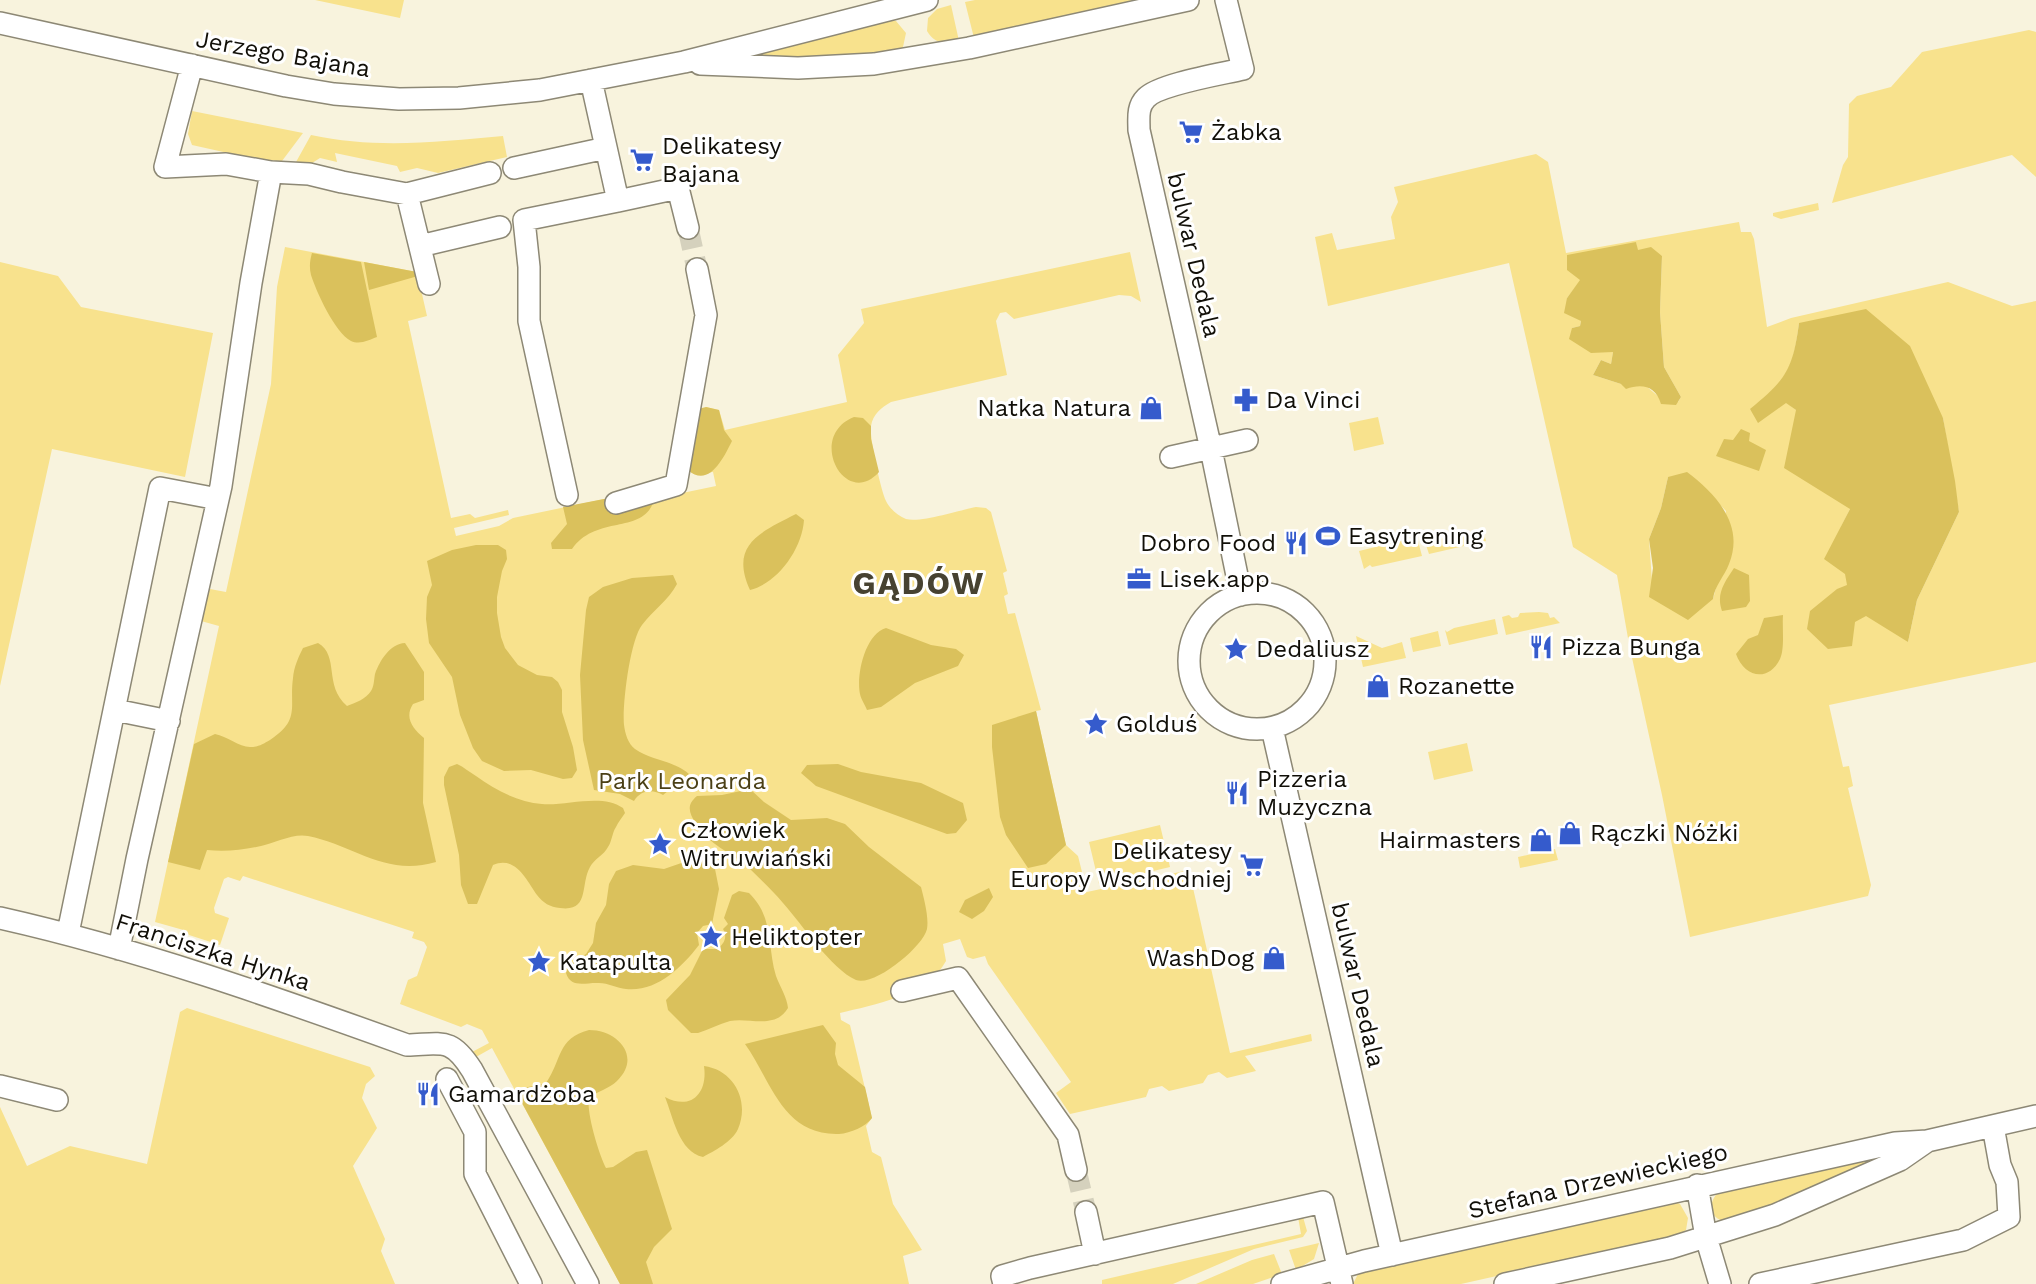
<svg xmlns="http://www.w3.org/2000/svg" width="2036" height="1284" viewBox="0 0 2036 1284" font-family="'Work Sans',sans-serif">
  <rect width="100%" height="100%" fill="#f8f3dd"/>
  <path fill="#f8e28d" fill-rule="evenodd" d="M315 0H404L400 18Z
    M975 0H1144L974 38 965 2Z
    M951 5 959 41C945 43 935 45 927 31L928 18 937 9Z
    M890 20 896 21 906 33 903 47 896 53 807 60 738 55Z
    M2029 30 2036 32V177L2012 155 1832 203 1843 165 1848 157 1849 104 1857 96 1891 87 1922 52Z
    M192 111 303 133 282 161 259 160 192 145 188 134Z
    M311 135C375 149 438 142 503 136L507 157 438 173 417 168 400 172 397 166 335 153 337 162 320 158 309 165 296 162Z
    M1536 154 1548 162 1566 253 1739 222 1741 232H1751L1754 239 1767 327 1791 318 1948 282 2012 306 2036 301V662L1829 705 1843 767 1849 766 1853 786 1848 788 1871 885 1868 896 1690 937 1662 795 1629 644 1617 575 1573 547 1509 263 1328 306 1315 237 1332 233 1337 250 1395 239 1391 217 1398 202 1394 187ZM1636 242 1637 250 1662 256 1660 312 1664 367 1681 397 1678 402 1660 398 1645 385 1621 384 1593 375 1601 360 1611 364 1613 352 1572 328 1580 326 1581 321 1567 298 1581 280ZM1799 323 1943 418 1959 512 1917 600 1908 642 1841 527 1850 509 1796 410 1786 402 1750 410C1787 379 1793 371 1799 323ZM1668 477 1696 480 1726 511 1717 584 1713 599 1652 581 1649 539 1661 508Z
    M1818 203 1819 210 1781 219 1773 216V213Z
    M285 247 417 272 427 316 408 321 451 518 470 514 475 518 508 510 509 515 454 528 456 536 499 526 513 518 609 498 615 507 716 486 713 472 693 474 706 407 719 410 725 430 847 402 838 355 864 323 861 309 1130 252 1141 302 1131 296 1119 295 1014 319 1006 312 1000 313 996 321 1007 375 891 402C881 408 873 414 871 426 869 436 881 491 886 501 890 509 898 516 906 519 921 523 960 510 976 507L986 508 991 512 1007 571 1003 573 1008 594 1004 596 1008 614 1015 613 1041 710 1036 711 1066 845 1078 856 1087 892 1189 870 1230 1053 1311 1034 1312 1041 1245 1056 1256 1071 1227 1078 1219 1072 1208 1075 1203 1083 1169 1091 1162 1086 1149 1089 1146 1097 1070 1114 1056 1093 1071 1082 988 964 985 956 973 959 967 957 960 939 943 944 946 961C928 995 873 1005 840 1013L841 1020 850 1025 872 1118 866 1126 872 1152 881 1157 893 1204 922 1250 903 1256 909 1284H620L492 1048 476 1057 472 1052 489 1043 482 1030 467 1024 461 1027 400 1004 408 980 417 976 427 947 424 942 412 938 414 932 243 876 240 881 228 877 224 879 214 908 215 913 229 918 220 945 189 935 187 931 155 922 219 626 201 621 208 591 210 589 226 592 271 384 277 287Z
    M0 262 58 276 81 307 213 333 185 477 52 449 0 686Z
    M1378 417 1384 444 1354 451 1349 423Z
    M1483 530 1486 541 1429 554 1425 542Z
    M1417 537 1422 556 1372 567 1370 565 1364 569 1359 551Z
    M1539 612 1548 613 1550 618 1554 617 1560 623 1506 635 1502 617 1509 615 1512 618 1518 617 1520 613Z
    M1495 619 1498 634 1449 645 1445 630 1447 632 1454 628Z
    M1438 631 1441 646 1413 652 1410 638Z
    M1356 636 1382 648 1402 642 1406 658 1363 667Z
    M1467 743 1473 771 1434 780 1428 752Z
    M1160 825 1170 867 1099 884 1089 842Z
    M1555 849 1558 860 1520 868 1518 857Z
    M187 1008 370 1067 375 1076 366 1084 362 1098 377 1128 353 1166 385 1239 381 1251 395 1284H0V1107L27 1166 70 1146 147 1164 180 1012Z
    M1871 1159V1164L1796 1198 1723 1221C1707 1215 1709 1203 1718 1192Z
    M1672 1201 1680 1204 1688 1218 1686 1230 1679 1235 1461 1284H1353L1359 1272Z
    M1298 1217H1303L1307 1231 1303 1237 1254 1249 1173 1284H1102V1280L1301 1234Z
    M1319 1243 1314 1259 1296 1270 1289 1250Z
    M1274 1254 1282 1274 1253 1284H1196L1252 1260Z"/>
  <path fill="#dac15c" d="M1636 242 1638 250 1651 247 1662 256 1660 312 1664 367 1681 397 1676 405 1661 404C1656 386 1642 383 1626 389L1621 384 1593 375 1601 360 1611 364 1613 352 1591 353 1569 339 1572 328 1580 326 1581 321 1564 313 1567 298 1580 280 1567 270V255Z
    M312 253 361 262 377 337C369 340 360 345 351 341 335 333 316 291 311 275 309 267 310 260 312 253Z
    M364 262 417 272 418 276 369 290Z
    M1866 309 1910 346 1943 418 1955 481 1959 512 1917 600 1908 642 1866 616 1855 622 1852 646 1828 649 1807 629 1810 611 1837 589 1847 585 1845 574 1824 559 1850 509 1784 468 1796 410 1786 403 1758 423 1750 409C1786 380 1793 369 1799 323Z
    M706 407 719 410 724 430 732 441C724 457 709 489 688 470L698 409Z
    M854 417 863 418 871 426V439L879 472C845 510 806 436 854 417Z
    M1741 429 1750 433 1749 441 1766 450 1759 471 1716 456 1724 439 1733 440Z
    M1687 472C1716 494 1745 525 1729 564 1724 577 1715 585 1713 599L1688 620 1649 597 1653 568 1649 539 1661 508 1668 477Z
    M609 498 653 503C641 534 596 515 572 549H552L551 543 567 524 563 507Z
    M796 514 804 520C802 549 778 583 750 590 729 544 761 532 796 514Z
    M476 545H498L506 550 507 559 502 571 497 597V613L501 637 505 648 518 665 537 675 552 677 558 682 562 690V712L573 747 577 770 572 778 563 779 531 770 504 771 482 761 473 748 460 715 452 677 429 643 426 619 427 597 432 585 427 561 452 550Z
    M1734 568 1749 575 1750 601 1746 607 1722 611C1716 594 1724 583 1734 568Z
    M673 575 677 584C668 601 653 610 642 625 630 640 622 706 624 725 625 733 628 744 635 749 652 761 673 760 689 774L663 795C652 789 641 790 634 801L620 794 594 790 583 740 580 675 586 610 589 597 603 587 632 578Z
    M1783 615C1782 628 1785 648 1780 659 1768 683 1744 677 1736 654L1748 639 1758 635 1764 618Z
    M886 628 931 645 956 649 964 655 958 666 915 683 881 707 867 710C865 705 861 699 860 694 856 675 865 634 886 628Z
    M318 643C340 656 323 685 347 706 355 703 366 699 371 691 374 687 374 679 375 674 380 660 390 644 405 643L424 672V700L413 704C404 718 413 729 424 738L423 803 436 862C385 877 354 845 308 836 293 833 275 843 261 846 243 850 225 852 207 850L200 870 168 862 194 744 215 734C227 736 239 747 250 747 259 747 263 744 270 740 301 720 289 707 293 678 294 667 298 658 303 648Z
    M1036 711 1066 845 1046 864 1028 868 1006 835 1000 817 992 747V725Z
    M457 764C464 767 469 772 476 776 495 790 518 802 542 804 567 806 602 793 623 808L625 813C622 818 618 822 616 827 612 833 612 841 608 847 604 855 594 859 590 867 580 885 590 912 560 908 550 907 543 903 537 895 527 881 516 855 493 865L477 904H468L461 885 459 855 444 785V777L449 767Z
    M838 764 861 772 921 783 963 803 967 820 956 833 947 834 816 786 801 773 807 765Z
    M750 789 764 802 791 820 827 818 845 824 869 847 921 887C924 899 929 917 927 929 923 947 874 987 856 980 831 969 802 924 783 903 772 890 760 879 749 868 731 852 709 845 696 824 689 813 686 805 697 796L722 795Z
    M693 859 702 860 715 869 719 889 712 924 703 926 697 933 699 945C681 968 657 992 626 989 617 988 608 983 599 983 586 982 571 989 566 973L569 964 586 954 593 943 596 923 606 905 609 884 616 871 633 865 664 869Z
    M989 888 993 897 984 911 972 919 959 912 965 900Z
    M739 891 749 893C774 917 767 946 776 976 780 987 787 997 788 1008 775 1030 749 1017 730 1021 719 1024 708 1030 698 1033H691L668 1010 666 1000 690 975 703 949H716C724 945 728 937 723 929L728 924 724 918 732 895Z
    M823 1025 836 1043 835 1054 838 1065 865 1087 872 1118C865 1127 851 1133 839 1134 782 1136 771 1080 745 1044Z
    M589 1030C618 1030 642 1057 617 1081 609 1089 597 1091 589 1098 586 1112 599 1155 606 1168L613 1167 636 1152 647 1150 672 1229 654 1247 646 1262 653 1284H620L515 1090 546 1083C562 1060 557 1038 589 1030Z
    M704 1066C734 1070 750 1101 738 1129 732 1142 714 1151 703 1157 679 1152 673 1117 665 1097 691 1111 708 1093 704 1066Z"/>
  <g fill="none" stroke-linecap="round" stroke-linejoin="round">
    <path stroke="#d5d1bd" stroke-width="21" stroke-dasharray="21 10" stroke-linecap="butt" d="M688 228 697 269
      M1076 1170 1086 1212"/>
    <g stroke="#8d8875" stroke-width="24">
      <path id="minor" d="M1226 0 1243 69C1222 74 1159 84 1146 98 1137 107 1139 118 1139 130L1211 449 1241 595
        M0 23 286 86 334 94 399 99 459 98 540 90 684 62 927 0
        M700 64 798 68 874 64 969 48 1188 0
        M591 80 618 201 678 188 688 228
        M514 168 606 148
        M271 172 309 174 342 182 407 194 490 173
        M407 194 429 284
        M420 246 500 227
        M1171 457 1247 440
        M567 495 529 321V267L524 220 618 201
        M616 503 676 485 706 315 697 269
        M1189 661a68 68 0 1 1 136 0a68 68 0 1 1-136 0Z
        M115 710 169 721
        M1272 728 1392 1255
        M0 918C138 949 274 997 407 1045 443 1044 451 1037 472 1070L588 1284
        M68 933 160 488 218 499
        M119 949 137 859 221 486 251 283 271 172 226 164 165 167 192 65
        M902 991 958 978 1068 1135 1076 1170
        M447 1079 475 1132V1174L531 1284
        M0 1086 57 1100
        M1697 1185 1706 1237 1720 1284
        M1086 1212 1095 1254
        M1004 1284 1002 1276 1030 1268 1323 1202 1342 1284
        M1282 1284 1364 1261 1895 1143 1927 1141 2036 1116
        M1505 1284 1670 1248 1775 1215 1900 1160 1926 1142
        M1760 1284 1963 1240 2009 1217 2007 1182 2000 1165 1993 1126"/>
    </g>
    <use href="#minor" stroke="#fff" stroke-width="21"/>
  </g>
  <defs>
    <g id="supermarket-bare" transform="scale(1.89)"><path d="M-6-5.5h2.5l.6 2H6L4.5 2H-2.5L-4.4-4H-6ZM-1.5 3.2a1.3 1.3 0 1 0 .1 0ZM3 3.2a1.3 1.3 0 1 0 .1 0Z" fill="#355bcc" stroke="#fff" stroke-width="2.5" paint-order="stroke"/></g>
    <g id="pharmacy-bare" transform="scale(1.89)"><path d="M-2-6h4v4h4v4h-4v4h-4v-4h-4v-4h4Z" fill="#355bcc" stroke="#fff" stroke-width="2.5" paint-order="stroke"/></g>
    <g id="shop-bare" transform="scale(1.89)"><path d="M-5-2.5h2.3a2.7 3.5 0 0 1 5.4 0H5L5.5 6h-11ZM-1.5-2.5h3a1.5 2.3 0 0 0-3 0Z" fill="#355bcc" stroke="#fff" stroke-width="2.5" paint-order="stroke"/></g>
    <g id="stadium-bare" transform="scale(1.89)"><path d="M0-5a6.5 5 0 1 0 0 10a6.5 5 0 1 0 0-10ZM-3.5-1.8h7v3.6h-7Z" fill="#355bcc" stroke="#fff" stroke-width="2.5" paint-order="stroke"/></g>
    <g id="restaurant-bare" transform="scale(1.89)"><path d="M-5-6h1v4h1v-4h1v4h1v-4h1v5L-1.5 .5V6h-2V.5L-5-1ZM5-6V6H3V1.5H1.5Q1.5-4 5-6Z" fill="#355bcc" stroke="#fff" stroke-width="2.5" paint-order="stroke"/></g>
    <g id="office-bare" transform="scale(1.89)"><path d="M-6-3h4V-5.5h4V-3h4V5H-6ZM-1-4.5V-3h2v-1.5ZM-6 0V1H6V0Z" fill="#355bcc" stroke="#fff" stroke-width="2.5" paint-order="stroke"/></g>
    <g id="sight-bare" transform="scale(1.89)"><path d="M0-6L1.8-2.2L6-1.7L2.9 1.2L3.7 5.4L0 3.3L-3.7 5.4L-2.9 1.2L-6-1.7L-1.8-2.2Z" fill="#355bcc" stroke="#fff" stroke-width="2.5" paint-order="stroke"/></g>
  </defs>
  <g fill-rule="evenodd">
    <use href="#supermarket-bare" x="1191" y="132"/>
    <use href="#supermarket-bare" x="642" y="160"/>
    <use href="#pharmacy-bare" x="1246" y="400"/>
    <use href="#shop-bare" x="1151" y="408"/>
    <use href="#stadium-bare" x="1328" y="536"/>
    <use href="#restaurant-bare" x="1296" y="543"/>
    <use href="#office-bare" x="1139" y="579"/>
    <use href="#restaurant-bare" x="1541" y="647"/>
    <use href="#sight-bare" x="1236" y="649"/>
    <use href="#shop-bare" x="1378" y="686"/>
    <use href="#sight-bare" x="1096" y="724"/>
    <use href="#restaurant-bare" x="1237" y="793"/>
    <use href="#shop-bare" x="1570" y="833"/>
    <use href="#shop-bare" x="1541" y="840"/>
    <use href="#sight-bare" x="660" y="844"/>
    <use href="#supermarket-bare" x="1252" y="865"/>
    <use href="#sight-bare" x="711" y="937"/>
    <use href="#shop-bare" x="1274" y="958"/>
    <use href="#sight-bare" x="539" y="962"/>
    <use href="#restaurant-bare" x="428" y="1094"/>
  </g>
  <g text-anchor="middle" stroke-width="6" stroke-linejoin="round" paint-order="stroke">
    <g font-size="24" fill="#110f08" stroke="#fff">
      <text transform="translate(283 54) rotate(10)" y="8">Jerzego Bajana</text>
      <text transform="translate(1194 255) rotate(77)" y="8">bulwar Dedala</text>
      <text transform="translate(213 952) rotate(18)" y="8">Franciszka Hynka</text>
      <text transform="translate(1358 985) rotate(77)" y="8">bulwar Dedala</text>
      <text transform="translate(1598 1181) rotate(-13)" y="8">Stefana Drzewieckiego</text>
    </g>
    <g font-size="24" fill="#110f08" stroke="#fff" text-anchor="start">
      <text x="1211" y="140">Żabka</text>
      <text x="662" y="154">Delikatesy<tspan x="662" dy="28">Bajana</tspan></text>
      <text x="1266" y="408">Da Vinci</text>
      <text x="1131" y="416" text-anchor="end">Natka Natura</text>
      <text x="1348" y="544">Easytrening</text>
      <text x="1276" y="551" text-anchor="end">Dobro Food</text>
      <text x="1159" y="587">Lisek.app</text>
      <text x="1561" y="655">Pizza Bunga</text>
      <text x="1256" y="657">Dedaliusz</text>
      <text x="1398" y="694">Rozanette</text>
      <text x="1116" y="732">Golduś</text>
      <text x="1257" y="787">Pizzeria<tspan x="1257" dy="28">Muzyczna</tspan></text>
      <text x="680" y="838">Człowiek<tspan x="680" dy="28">Witruwiański</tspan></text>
      <text x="1590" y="841">Rączki Nóżki</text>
      <text x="1521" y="848" text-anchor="end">Hairmasters</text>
      <text x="1232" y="859" text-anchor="end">Delikatesy<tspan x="1232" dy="28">Europy Wschodniej</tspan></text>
      <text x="731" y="945">Heliktopter</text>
      <text x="1254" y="966" text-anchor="end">WashDog</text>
      <text x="559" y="970">Katapulta</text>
      <text x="448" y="1102">Gamardżoba</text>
    </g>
    <g font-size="24" fill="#4b4016" stroke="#fff">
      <text x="682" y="789">Park Leonarda</text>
    </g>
    <g font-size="32" font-weight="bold" letter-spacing="2" fill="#474231" stroke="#fff">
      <text x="919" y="594">GĄDÓW</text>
    </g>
  </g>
</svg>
